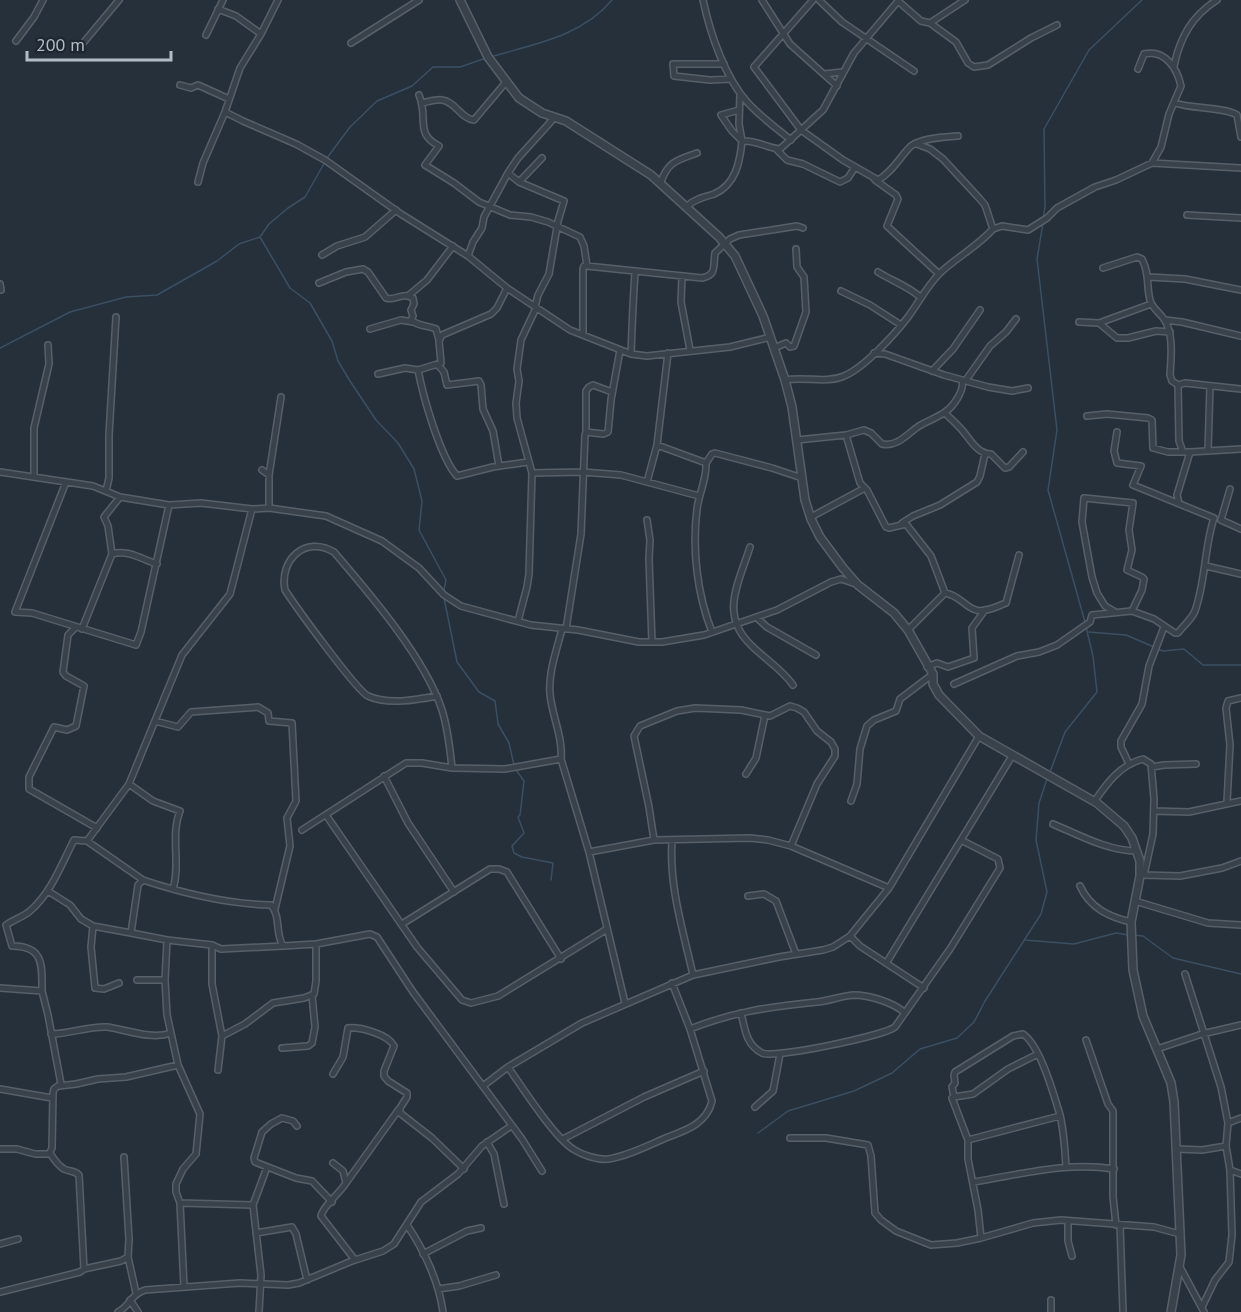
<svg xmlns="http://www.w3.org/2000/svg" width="1241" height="1312" viewBox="0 0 1241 1312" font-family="'PT Sans',sans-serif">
  <rect width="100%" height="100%" fill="#25303a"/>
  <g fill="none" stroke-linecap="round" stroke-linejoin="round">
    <path stroke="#3c4f62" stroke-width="1.5" d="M490 57C534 44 581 37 612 0
      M327 158 350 127 377 101 412 86 433 67H460L486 58
      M1043 219 1045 207 1044 129 1089 50 1142 0
      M1043 223 1037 259 1057 430 1048 490 1085 622
      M260 237 290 288 310 303 332 341 338 361 350 381 376 420 398 443 414 469 422 501 419 530 446 580 444 590
      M0 348 70 312 126 297 157 295 217 261 239 244 260 237 269 224 288 208 305 197 325 162
      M444 598 457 662 479 692 495 701 498 724 509 743 514 765
      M1089 632 1126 635 1154 647
      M1158 649 1163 651 1184 649 1203 665H1241
      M516 770 524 781 520 815 518 817 524 833 512 846 514 853 522 857 553 863 551 880
      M1050 772 1065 732 1097 692 1093 656 1086 627
      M1134 935 1143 936 1173 958 1241 974
      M1025 940 1074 944 1116 933 1129 935
      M758 1133 788 1111 854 1091 892 1073 920 1049 957 1038 974 1022 985 1001 1041 914 1047 892 1036 840 1039 803 1047 779"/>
    <g stroke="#576069" stroke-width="8">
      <path id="minor" d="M278 0 261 34 240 68 225 112 243 121 296 144 325 160 401 214 468 256
        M703 0C710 33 725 78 748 103 761 117 776 128 791 140
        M762 0 790 44 837 86
        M813 0 754 67 801 130 843 160 878 180C891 173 898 160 908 149 916 138 945 137 958 136
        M819 0 842 22 914 71
        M898 1 921 21 930 23 965 0
        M218 9 236 16 261 34
        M930 23 956 42 968 63 974 67 988 65 1031 38 1057 25
        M206 35 223 0
        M16 41 34 17 43 0
        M351 43 419 0
        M79 48 119 0
        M724 64H673L674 76 710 80 731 79
        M1174 66C1180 37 1192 16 1217 0
        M824 74 843 72
        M180 85 191 88 198 85 229 99
        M419 95C429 119 414 133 439 146L425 165 454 183 479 202 491 207 510 215 531 217 548 222 580 237 584 246 587 266
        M422 103C428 102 436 99 442 100 455 101 461 119 474 120L506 82
        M1175 103C1192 109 1224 107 1237 115L1241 137
        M739 110 721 115 732 131 742 141 739 124 740 94
        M555 117 518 158 508 173 484 217 482 228 473 242 468 256 507 288 570 330 631 354 647 356 730 347 771 337
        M917 144 930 149 943 159 979 198 985 205 993 229
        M776 149 787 160 803 164 840 182 848 178 855 167
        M1152 163 1241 168
        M508 173 519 182 564 201 558 221 549 274 538 295 535 307
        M875 180 896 195 898 199 887 226 939 274
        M198 182 203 163 225 112
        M519 182 542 158
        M661 182C668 161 678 160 697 153
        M687 206C695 199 704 197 714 194 736 185 740 161 742 141 758 140 766 148 780 149L823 110 854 53 899 0
        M1187 215 1241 218
        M322 255 337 246 365 237 396 210
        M587 266 702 278C717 275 713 266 715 253L730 239 739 235 797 226 803 228
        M1103 268 1137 257 1142 259C1150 275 1146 284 1150 300 1152 308 1159 312 1164 319 1174 334 1171 358 1170 375L1172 381 1178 385 1179 441 1183 452H1190
        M878 272C892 281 908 286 920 297
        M682 277 681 302 690 350
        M1149 277 1185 279 1241 290
        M319 283 346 272 363 269 368 272 386 298C394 301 400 294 408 296L427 280 453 246
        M0 284 1 290
        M841 291 870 305 901 325
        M408 296 413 298 414 304 411 310 413 316 411 320C419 327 427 325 436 329L439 340
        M1165 320 1182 322 1241 336
        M1079 322 1099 323 1117 338H1128L1156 331 1170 332
        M1099 323 1151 304
        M370 329 401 320 413 322
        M583 335V269L584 266H587
        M774 348 786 343 790 347 794 346 806 312 804 277 797 267 796 249
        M874 353 885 354 944 375 988 387 1012 391 1028 388
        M631 354C632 327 633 300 635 273
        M438 365 444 372 447 385 479 381 481 385 483 409 493 431 499 466
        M418 370C423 396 440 457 457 476L493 467 528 462
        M932 371 953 349 980 310
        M378 374 405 368 418 370 441 363 439 341 442 335 491 314 497 308 507 288
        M785 380C804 376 826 384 844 376 864 368 895 334 908 317 919 302 927 286 940 273 957 257 978 246 993 229L1002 226 1028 230 1047 218 1057 208 1095 187 1116 180 1152 163 1161 147 1169 114 1181 86C1177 68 1165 49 1144 54L1138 69
        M966 380 990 346 1006 332 1016 319
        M1178 385 1185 383 1241 389
        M945 413C950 418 957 424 962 430 970 439 977 454 991 454L1005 468 1009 467 1023 452
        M1087 416 1107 414 1148 418 1152 420 1153 448 1168 452H1183
        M586 432V391L589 387 593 385 612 392
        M846 435 860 483 867 490 886 527 889 528 906 524 931 556 945 593
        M797 440 846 435 864 430 871 433 882 444C898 447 907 434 919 426 927 421 937 418 945 412 953 407 965 390 962 380
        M657 445 706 463C707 479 699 493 697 509 692 549 697 594 712 632
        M1208 451 1210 386
        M706 463 712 454 715 453 772 468 802 478
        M262 470 269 475V508
        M0 472 93 486 120 497 169 505 201 503 252 509 269 508 326 516 382 541 419 568 444 595 461 606 531 625 578 630 639 642H662L704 635 777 610 831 582 841 579 856 584
        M532 473 583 472 621 475 699 496
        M269 475 281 397
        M34 477V428L49 364 48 345
        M66 482 15 612 32 613 136 645 141 632 169 505
        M647 482 657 445 668 353
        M106 491 109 478V435L116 317
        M1179 503 1177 495 1190 452 1241 449
        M811 517 863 489
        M647 520 650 540 649 559 652 642
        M1221 520 1230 489
        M1221 520 1241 529
        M902 523 913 516 940 505 977 482 980 476 985 454
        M750 547C739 582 720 613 749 643 763 658 781 668 793 685
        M112 554C128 549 143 560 157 564
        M1206 566 1241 574
        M1115 612 1105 606 1097 593 1092 577 1082 522 1084 498 1133 503 1129 530 1132 550 1127 570 1142 577 1144 579 1142 590 1132 611 1154 619 1175 633H1178C1183 626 1192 619 1195 611 1206 580 1204 548 1214 518L1133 485 1141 466 1117 463 1114 451 1117 432
        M757 618 767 627 816 655
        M518 621 527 587 529 574 532 473 517 418 516 403 519 381 517 369 521 340 536 308
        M76 627 68 635 63 672 66 676 84 686 76 726 67 730 54 727 29 777V789L97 828
        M82 629 112 554 108 526 104 517 120 497
        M562 629C557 649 548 673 550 694 552 716 563 737 561 759L589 852 625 1003
        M566 629 581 534 585 435 586 432 603 434 608 432 611 400 620 350
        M908 630 945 593C959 595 965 607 976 610 985 613 998 606 1006 603L1019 555
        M927 667 937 663 948 667 974 658 972 628 985 610
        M954 684 1017 656 1039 652 1057 645 1090 622 1092 615 1132 611
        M437 696C416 700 388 705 368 696 356 690 296 607 285 590 279 560 305 535 334 552 370 594 425 658 442 710 448 729 450 748 452 768
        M155 721 178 727 191 712 258 707 268 713 269 721 292 723 296 801 287 818 290 846 275 909
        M1129 764 1121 747V741L1142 704 1149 666 1164 627
        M1152 767 1164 765 1196 764
        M746 774 756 758 765 715
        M384 776 408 823 454 892
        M129 784 153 801 180 811C170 836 181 864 173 889
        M851 801 857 784 860 749 867 726 874 720 896 711 900 699 933 674
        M1094 802C1107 783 1120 765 1143 759L1151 764 1154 799 1153 834 1144 875
        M1227 802 1230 745 1226 708 1228 701 1241 698
        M1154 811 1189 812 1241 801
        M326 815 417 947 462 1000 471 1003 498 996 607 929
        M1053 824C1079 835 1108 851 1137 851
        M302 830 406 763H422L452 768 505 769 561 759
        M654 840 649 807 634 736 640 726 677 711 695 708 741 710 770 716 790 706 797 708 804 712 817 731 831 742 835 749V756L817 784 791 846
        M87 841 129 784 182 655 230 594 252 509
        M672 841C669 887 683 930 693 975
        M589 852 654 840 750 838 768 840 791 846 889 888
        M1142 875 1180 876 1222 868 1241 861
        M1080 886C1090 908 1109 917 1131 922
        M48 891 70 905 81 919 93 926 131 933
        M748 896 764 894 776 901 796 954
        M1135 901 1208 923 1241 925
        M402 924 490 869H499L507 872 561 959
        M93 926 91 947 95 988 104 989 119 983
        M850 936 860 946 924 988
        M167 940 165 980 167 1015 178 1065 200 1114 196 1154 183 1169 176 1184V1192L180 1203 184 1287
        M212 945V984L222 1036 218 1070
        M283 946 221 949 212 945 167 940 131 933 138 885 143 880C185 894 227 904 271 905 281 916 275 934 283 946L316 944 370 934 377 937 413 992 522 1139 542 1171
        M887 962 1012 756
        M1185 974 1221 1087 1228 1123 1226 1146 1230 1170 1232 1235 1229 1262 1215 1280 1202 1307
        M137 980H165
        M0 988 42 991 48 1015 61 1084 54 1089 53 1093 52 1148 49 1154H35L17 1149H0
        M42 991C42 965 44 946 12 946L6 925C13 920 23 917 30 911 51 893 61 865 74 840L87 841 143 880
        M741 1013C745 1029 746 1045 762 1053 773 1059 883 1036 895 1027L950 949 1000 868 998 859 961 840
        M690 1029C736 1011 769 1007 817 1002 829 1001 841 996 853 995 869 995 893 1002 905 1013
        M51 1034C70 1034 88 1026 107 1027 128 1030 151 1040 171 1033
        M222 1036 245 1024 273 1003 304 998 314 994 316 981V944
        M1086 1040 1108 1104 1113 1111V1197L1116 1225
        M282 1048 308 1046 312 1043 315 1027 312 995
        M1157 1049 1202 1034 1241 1025
        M508 1067C522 1087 554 1137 573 1149 582 1155 597 1160 608 1159 628 1156 649 1145 668 1137 687 1130 707 1123 712 1101L690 1029 672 983
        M333 1074 343 1057 348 1028C360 1027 388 1034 394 1046L384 1071V1076L388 1081 407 1093V1097L400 1108V1113L432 1138 464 1169
        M59 1086 76 1084 98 1079 126 1077 178 1065
        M483 1086 508 1067 582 1023 693 975 779 957 823 950 833 947 850 936 889 888 979 736
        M0 1089 52 1098
        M954 1097 973 1094 1008 1069 1038 1054
        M755 1107 773 1091 780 1054
        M1228 1123 1241 1118
        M297 1126 293 1121 282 1118 271 1124 262 1132 254 1158 255 1162 296 1178 312 1181 332 1202
        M790 1138H826L868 1145 871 1156 875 1213 881 1220 896 1231 931 1245 957 1243 981 1238 1033 1223 1061 1220 1154 1227 1180 1234
        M563 1139 644 1097 704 1071
        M968 1140 1060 1116
        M487 1142 494 1154 504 1204
        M1177 1149 1202 1150 1226 1146
        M333 1163 343 1171 346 1183C340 1193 323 1206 321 1216L355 1260
        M1230 1170 1241 1174
        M973 1182C1019 1175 1067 1161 1114 1169
        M346 1183 399 1109
        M180 1203 253 1205
        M1068 1221V1241L1072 1256
        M407 1225C424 1250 439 1282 443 1312
        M1120 1225 1123 1312
        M256 1233 292 1227 296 1234 307 1280
        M981 1238 978 1210 968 1159V1140L952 1098 954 1097 952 1087 955 1083 954 1075 955 1072 1013 1036 1023 1034C1040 1045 1054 1095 1060 1115 1064 1132 1065 1150 1066 1167
        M0 1244 18 1239
        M423 1254 467 1231 481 1228
        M128 1257 136 1293
        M1180 1267 1204 1312
        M84 1269 121 1261 128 1257 129 1239 124 1157
        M438 1289 459 1286 496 1275
        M0 1292 80 1272 84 1269 79 1175C74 1170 70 1172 64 1169 59 1166 53 1158 50 1153
        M130 1300 138 1312
        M1051 1300V1312
        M118 1312C131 1305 130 1295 145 1290L240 1283 288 1285 299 1283 352 1261 383 1251 394 1244 421 1202 458 1174 482 1146 511 1126
        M259 1312 261 1275 253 1205 267 1167"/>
    </g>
    <g stroke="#576069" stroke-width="10">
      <path id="tertiary" d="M460 0 488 57 519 98 542 113 566 121 651 175 719 237 735 256 763 316 785 380 792 407 805 500 811 519 820 537 843 568 858 585 894 613 908 630 933 674V684L939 695 979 736 1097 803 1124 826 1132 838 1140 861V876L1131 922 1133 970 1143 1016 1171 1083 1174 1102 1181 1255 1171 1312"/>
    </g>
    <use href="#minor" stroke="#39424b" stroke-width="5"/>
    <use href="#tertiary" stroke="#39424b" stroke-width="7"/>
  </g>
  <path d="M27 51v9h144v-9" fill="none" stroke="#b4bdc6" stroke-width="3"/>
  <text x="36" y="51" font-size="18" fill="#b4bdc6" stroke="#1e2730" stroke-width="4.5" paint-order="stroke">200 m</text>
</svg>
